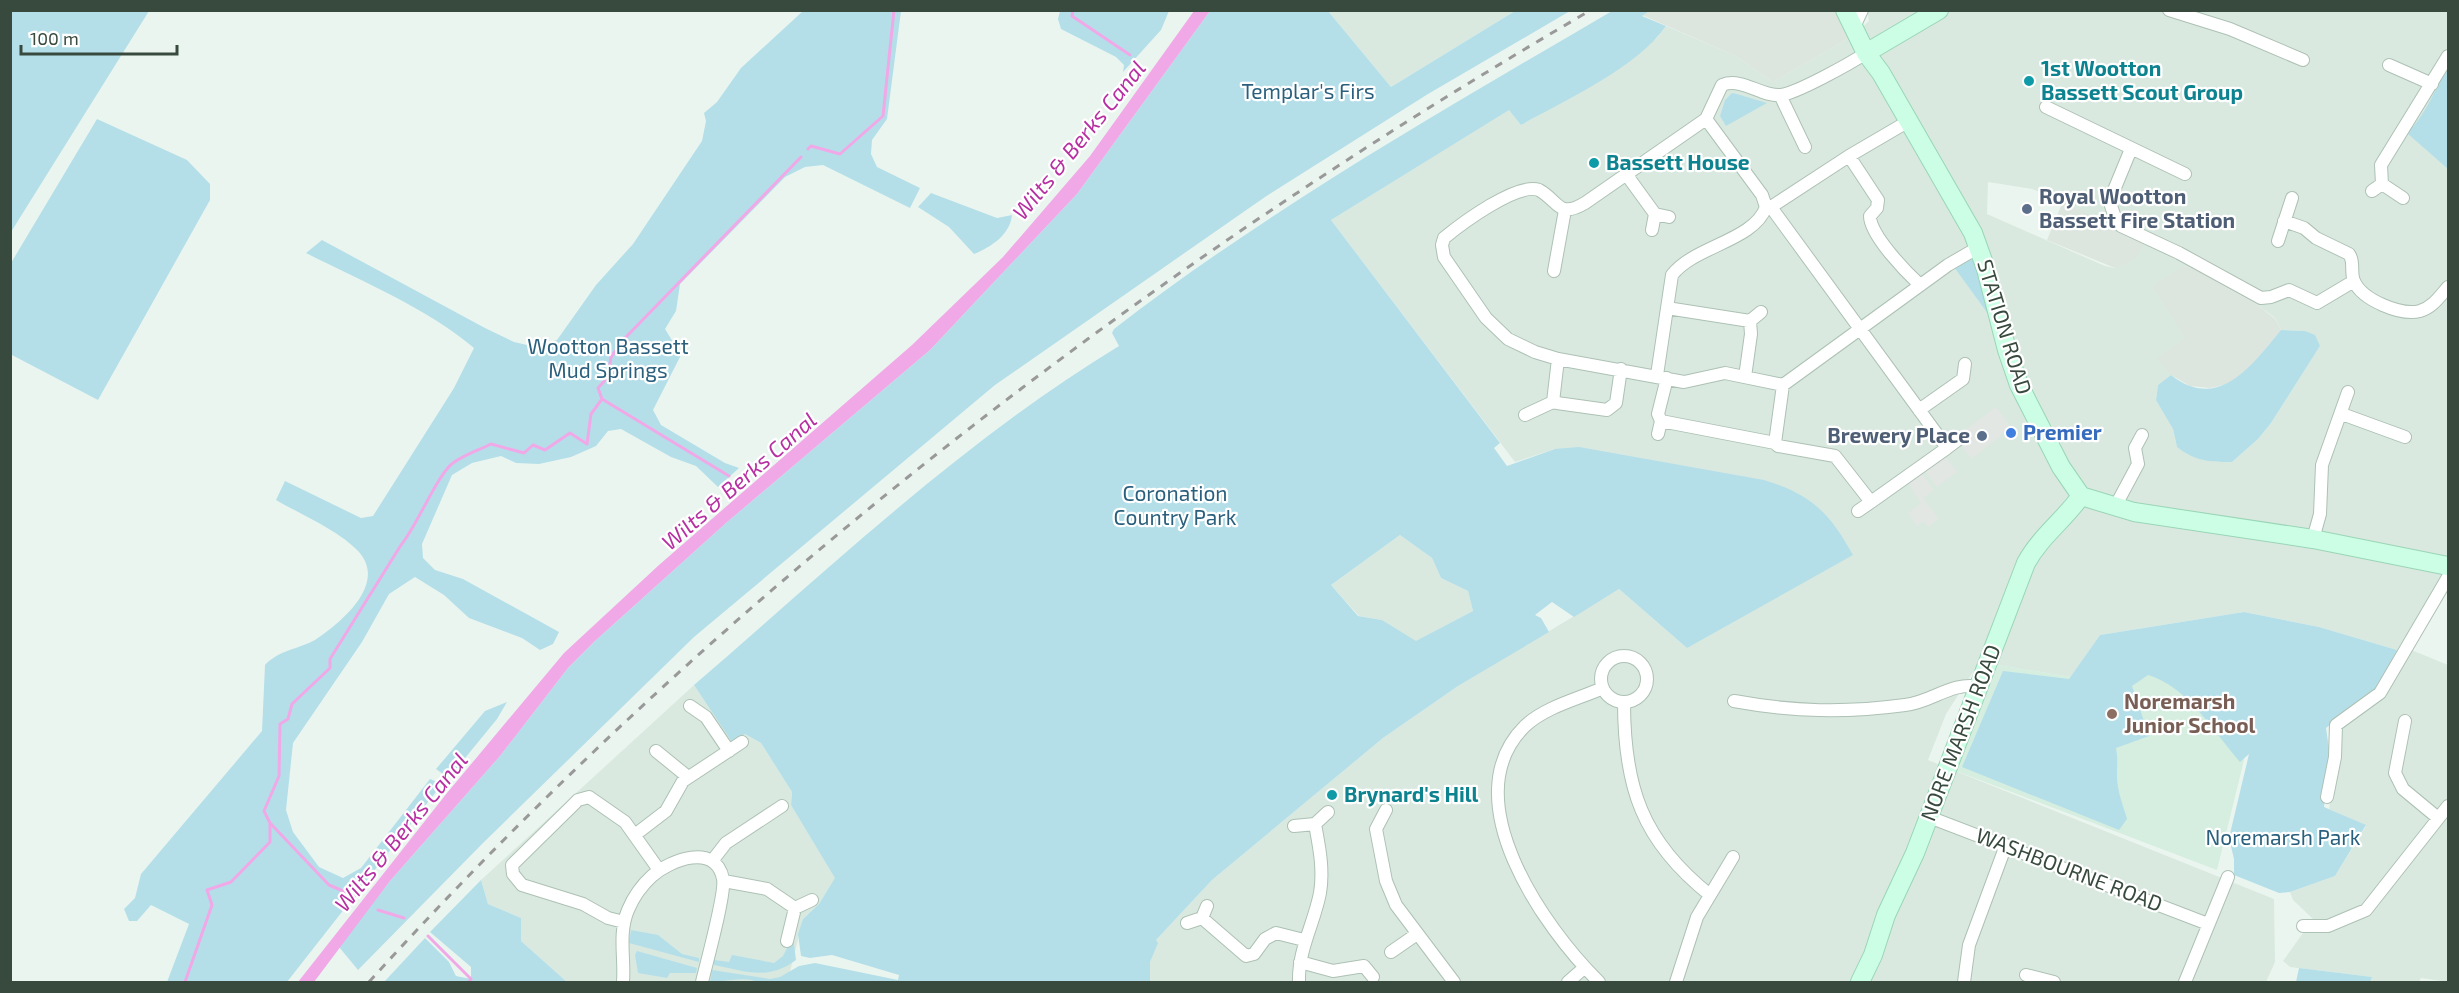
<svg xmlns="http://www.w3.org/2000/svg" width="2459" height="993" viewBox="0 0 2459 993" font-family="'Exo 2',sans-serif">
  <rect width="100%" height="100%" fill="#ebf5ef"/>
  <path fill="#d9e9e0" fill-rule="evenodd" d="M1328 11H1515L1391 87Z
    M1867 11H2448V559L2438 586 2397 650 2319 627 2244 612 2100 635 2071 677 1998 665 1982 658 1946 714 1928 760 2274 899 2275 962 2266 982H1150V962L1156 940 1212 880 1383 738 1458 686 1619 589 1687 648 1555 449 1515 462 1331 220 1509 109 1521 125 1606 77 1657 38 1666 26 1736 56 1773 82 1852 36 1869 21ZM1988 182 2032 189 2063 201 2144 242 2115 268 2105 266 1987 214ZM2183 266 2192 268 2256 304 2275 318 2281 330 2305 331 2320 346 2271 423 2258 439 2232 462 2177 447 2173 429 2156 399 2158 385 2171 375 2186 338Z
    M1400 535 1432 558 1441 578 1468 591 1473 611 1416 642 1382 620 1359 616 1331 585Z
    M2409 649 2448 665V982L2421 978 2419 982H2370L2371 977 2290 967 2283 961 2313 919 2293 900 2290 892 2335 876 2366 826 2329 809 2342 725Z
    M694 685 732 741 745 734 761 743 792 792 791 805 836 878 819 904 803 919 788 980 795 982H567L521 941V918L488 904 481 880Z"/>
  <path fill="#dce5de" d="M1649 10 1838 11 1852 36 1773 82 1736 56 1642 15Z
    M2063 201 2145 242 2135 259 2115 268 2047 240Z
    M2183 266 2192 268 2256 304 2275 319 2281 330 2247 372 2232 383 2210 388 2190 386 2171 375 2157 358 2185 338 2153 286Z"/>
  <path fill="#d5eee0" d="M2120 639 2246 752 2217 870 1956 771 1998 665 2071 677Z"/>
  <path fill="#b4dfe9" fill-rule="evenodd" d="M11 10 149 11 11 232 10 11Z
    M803 11H901L887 119 872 140 871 154 877 167 920 188 910 208 823 165 805 167 785 177 680 284 676 311 665 329 681 355 653 410 661 425 725 463 739 468 718 487 696 466 671 457 621 429 608 431 596 446 571 457 539 464 516 463 501 456 472 463 452 475 422 544 423 558 435 570 463 579 559 632 553 644 540 650 522 638 469 618 444 595 415 577 389 594 362 642 293 743 286 810 293 832 319 867 343 878 361 868 430 779 437 782 439 788 287 982H167L189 924 151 905 137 921H129L124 909 135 898 141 874 262 731 265 665C279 650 299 649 315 640 339 624 388 585 359 552 340 531 300 514 276 500L285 481 361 518 373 516 454 388 474 348C427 308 361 281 306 253L322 240 485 328 514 342 536 347 557 340 596 285 633 244 702 141 706 121 704 113 717 102 741 68Z
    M1060 11V10L1169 11 1161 30 1123 72 1124 65 1116 57 1061 29 1058 19Z
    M1210 11H1328L1391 87 1515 11H1570L1428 94 1265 197 995 385 694 637 483 843 358 970 339 947 390 881 500 756 568 668 595 641 726 523 930 350 1077 194Z
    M1612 11H1649L1642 16 1666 26C1637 68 1565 100 1521 125L1509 110 1331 220 1500 443 1494 448 1507 466 1555 449 1579 447 1764 480C1812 495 1829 512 1853 555L1687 648 1619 589 1574 617 1552 602 1535 615 1541 618 1549 632 1458 686 1383 738 1212 880 1156 940 1158 943 1150 962V982H758C742 976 727 982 710 982L712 970 770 979 780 977 799 966 815 963 898 980 899 975 832 955 810 958 801 956 798 934 803 919 819 904 835 878 791 805 792 792 761 743 745 734 732 742 694 685C831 567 964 440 1119 346L1112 333 1114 329C1266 211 1445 109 1612 11ZM1400 535 1432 558 1441 578 1468 591 1473 611 1416 641 1382 620 1358 616 1331 585Z
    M2448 66V169L2407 133C2426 115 2435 89 2448 66Z
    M1732 93 1737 94 1767 103 1726 126 1720 116 1725 100Z
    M97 119 187 160 210 184V200L98 400 10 354 11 263Z
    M931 193 997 218 1012 215C1010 235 991 247 974 254L949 227 918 207Z
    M1969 259 1976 262 1994 322 1954 267Z
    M2281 330 2305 331 2315 335 2320 346 2271 423 2258 439 2232 462C2209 462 2195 461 2177 447L2173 429 2156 400 2158 385 2171 375C2219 413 2253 364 2281 330Z
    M2244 612 2319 627 2397 650 2377 689 2326 728 2330 756 2324 807 2366 825 2335 876 2290 892 2279 893 2234 875V859L2229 838 2249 754 2240 762C2213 731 2188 687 2148 675L2132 686 2149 736 2116 748C2118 759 2117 766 2117 776 2117 791 2123 805 2127 819L2119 830 1962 767 2003 671 2069 679 2100 635Z
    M507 702 497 719 452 774 447 777 436 769 485 711Z
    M481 880 488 904 521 918V941L567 982H384L425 938 449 962 456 976 471 979V967L430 932Z
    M631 930 658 935 682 954 699 958V962L629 943Z
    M793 936 796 960C769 981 744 971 714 965V960L729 962 732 955 774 963 783 956Z
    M637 951 697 968 696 973H670L667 978 638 973 635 955Z
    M2299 968 2372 977 2370 982H2296Z"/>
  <path fill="#e2e7e4" d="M1996 407 2011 427 1972 459 1960 444 1966 440 1961 433Z
    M1945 456 1957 472 1937 487 1925 471Z
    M1922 473 1934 490 1923 498 1939 519 1928 527 1924 521 1917 526 1908 513 1921 503 1908 483Z"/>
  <path fill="#f1a8e7" d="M1194 11H1210L1077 194 930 350 726 523 595 641 568 668 500 756 390 881 314 982H298L447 793 564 653 659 565 912 345 1003 257 1090 156Z"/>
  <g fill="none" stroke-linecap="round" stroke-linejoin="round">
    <path stroke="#f1a8e7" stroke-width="3" d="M1073 10 1072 16 1130 55
      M808 149 811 146 840 154 883 116 894 10
      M602 399 729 476
      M271 824 329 885 355 896
      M378 910 404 918
      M428 936 471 979 469 982
      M185 982 212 905 207 890 231 882 270 842V823L264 811 279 776 280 724 288 719 292 704 330 668V659L401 545C417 526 437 475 453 463 464 455 479 450 491 444L524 453 533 445 545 450 570 433 587 444 591 414 602 399 598 388 608 377 611 357 626 337 801 157"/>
    <g stroke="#adc1b4" stroke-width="14">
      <path id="street" d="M2169 10 2230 29 2303 60
        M1854 27 1862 10
        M1866 53C1851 63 1797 93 1781 95 1761 97 1743 77 1722 85L1706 119 1585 203C1558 219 1559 201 1539 190 1517 182 1461 224 1444 238L1442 245 1444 257 1486 318 1508 339 1535 352 1558 359 1684 382 1725 373 1783 385 1948 265 1979 247
        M2389 65 2432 84
        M1780 95 1805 147
        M2046 107 2185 174
        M1902 125 1849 156 1878 200 1877 208 1870 216C1870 235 1906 272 1920 285
        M2131 149 2112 195 2111 206 2116 220 2121 226 2179 253 2261 298 2271 297 2289 290 2317 303 2354 281
        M1626 174 1655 214 1669 217
        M2372 191 2382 184
        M2403 198 2382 184 2381 165 2448 56
        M1766 207H1771L1776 214 1947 448 1871 502 1835 456 1778 446 1775 443 1783 385
        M1771 207 1849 156
        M2284 221 2304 228 2316 238 2349 254C2355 262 2350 272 2354 281 2362 300 2401 316 2420 311 2433 307 2440 296 2448 287
        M1652 230 1655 214
        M2278 241 2292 198
        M1554 271 1565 210
        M1667 308 1750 321 1751 334 1745 377
        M1750 321 1761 312
        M1558 359 1553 402 1557 403 1607 410 1616 403 1621 369
        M1657 375 1672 275C1694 246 1754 241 1766 207L1762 195 1706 119
        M1667 378 1658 414 1661 421 1775 443
        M1919 410 1963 379 1965 364
        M2342 414 2405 437
        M1525 415 1553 402
        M1658 434 1661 421
        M1947 448 1959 439
        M2116 505 2138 464 2135 448 2142 435
        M1858 511 1871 502
        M2313 539 2320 514 2322 465 2348 392
        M1601 679a23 23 0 1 1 46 0a23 23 0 1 1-46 0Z
        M1734 701C1794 712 1845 713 1905 705 1933 702 1951 681 1980 687
        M1624 702C1624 787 1642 841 1710 895
        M690 706 706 717 729 751
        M2405 721 2395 773 2403 789 2438 818
        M656 751 688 777
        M2327 797 2335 757 2336 725 2380 693 2448 577
        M1386 810 1376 829 1386 881 1396 905 1454 982
        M1929 817 2208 924
        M1294 826 1315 824
        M636 834 666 811 683 781 742 742
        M712 861 726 843 782 806
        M724 881 767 889 795 908 812 900
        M1207 906 1202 918 1246 956 1254 954 1265 939 1276 933 1304 940
        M624 922 608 918 583 904 522 885 513 874 512 865 570 808 578 800 589 797 625 822 659 870
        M1187 923 1202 918
        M2303 926H2328L2366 910 2448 806
        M787 941 795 908
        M1391 952 1417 934
        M1300 962 1333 971 1364 966 1373 977
        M2026 975 2054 982
        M623 982C625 958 618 934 628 910 633 898 642 885 652 876 670 860 716 842 723 879 726 892 706 965 702 982
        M1299 982C1298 950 1314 924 1320 893 1324 869 1319 846 1315 824L1328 812
        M1568 982 1584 968
        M1599 982C1544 928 1452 798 1525 726 1545 707 1578 699 1603 688
        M1676 982 1697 917 1733 857
        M1964 982 1969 945 2006 845
        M2185 982 2228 877"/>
    </g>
    <g stroke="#9ad5b6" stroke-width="20">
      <path id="secondary" d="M1845 10 1866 53 1881 73 1973 233 1986 269 2007 350 2019 385 2061 467 2081 496 2134 512 2313 539 2448 566
        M1866 53 1939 10
        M1860 982 1873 955 1886 915 1915 853 2026 563C2040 537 2064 520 2081 496"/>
    </g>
    <use href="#street" stroke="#fff" stroke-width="12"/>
    <use href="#secondary" stroke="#cbfee4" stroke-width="18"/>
    <path stroke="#999" stroke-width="3" stroke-dasharray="8 8" stroke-linecap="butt" d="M369 982C719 596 1141 272 1591 10"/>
  </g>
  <g fill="#0f9aa8" stroke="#fff" stroke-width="2">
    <circle cx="2029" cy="81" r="6"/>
    <circle cx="1594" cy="163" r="6"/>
    <circle cx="1332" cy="795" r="6"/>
  </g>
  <g fill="#5c6f8a" stroke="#fff" stroke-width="2">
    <circle cx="2027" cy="209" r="6"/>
    <circle cx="1982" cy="436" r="6"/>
  </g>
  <circle fill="#3f7fe0" stroke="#fff" stroke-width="2" cx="2011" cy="433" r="6"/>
  <circle fill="#8d6e63" stroke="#fff" stroke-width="2" cx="2112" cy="714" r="6"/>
  <g text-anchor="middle" stroke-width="4.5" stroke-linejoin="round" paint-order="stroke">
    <g font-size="21" font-weight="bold" fill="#0d838f" stroke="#fff" text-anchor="start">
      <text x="2041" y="76">1st Wootton<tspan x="2041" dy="24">Bassett Scout Group</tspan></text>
      <text x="1606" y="170">Bassett House</text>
      <text x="1344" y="802">Brynard's Hill</text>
    </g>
    <g font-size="21" fill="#2a607d" stroke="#fff">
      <text x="1308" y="99">Templar's Firs</text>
      <text x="608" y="354">Wootton Bassett<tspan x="608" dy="24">Mud Springs</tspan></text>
      <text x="1175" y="501">Coronation<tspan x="1175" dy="24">Country Park</tspan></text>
      <text x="2283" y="845">Noremarsh Park</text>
    </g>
    <g font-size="21" font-weight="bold" fill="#4e5e75" stroke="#fff" text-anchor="start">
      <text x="2039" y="204">Royal Wootton<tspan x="2039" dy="24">Bassett Fire Station</tspan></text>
      <text x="1970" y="443" text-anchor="end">Brewery Place</text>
    </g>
    <g font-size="21" fill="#384a3e" stroke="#fff">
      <text transform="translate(2004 327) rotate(73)" y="7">STATION ROAD</text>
      <text transform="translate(1961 733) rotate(-69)" y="7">NORE MARSH ROAD</text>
      <text transform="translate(2069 870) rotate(21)" y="7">WASHBOURNE ROAD</text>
    </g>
    <g font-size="21" font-weight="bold" fill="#366cbe" stroke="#fff" text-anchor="start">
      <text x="2023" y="440">Premier</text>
    </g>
    <g font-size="21" font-weight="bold" fill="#785e54" stroke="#fff" text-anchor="start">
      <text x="2124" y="709">Noremarsh<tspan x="2124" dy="24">Junior School</tspan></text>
    </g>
    <g font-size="22" font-style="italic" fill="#b730a2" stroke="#fff">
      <text transform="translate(1079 140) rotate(-51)" y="8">Wilts &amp; Berks Canal</text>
      <text transform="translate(739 481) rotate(-41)" y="8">Wilts &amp; Berks Canal</text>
      <text transform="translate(401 832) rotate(-51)" y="8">Wilts &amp; Berks Canal</text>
    </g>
  </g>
  <rect width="2459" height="993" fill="none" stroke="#384a3e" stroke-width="24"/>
  <path d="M21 45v9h156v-9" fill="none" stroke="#384a3e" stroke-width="3"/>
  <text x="30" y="45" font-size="18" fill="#384a3e" stroke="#ffffff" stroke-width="4.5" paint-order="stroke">100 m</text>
</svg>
